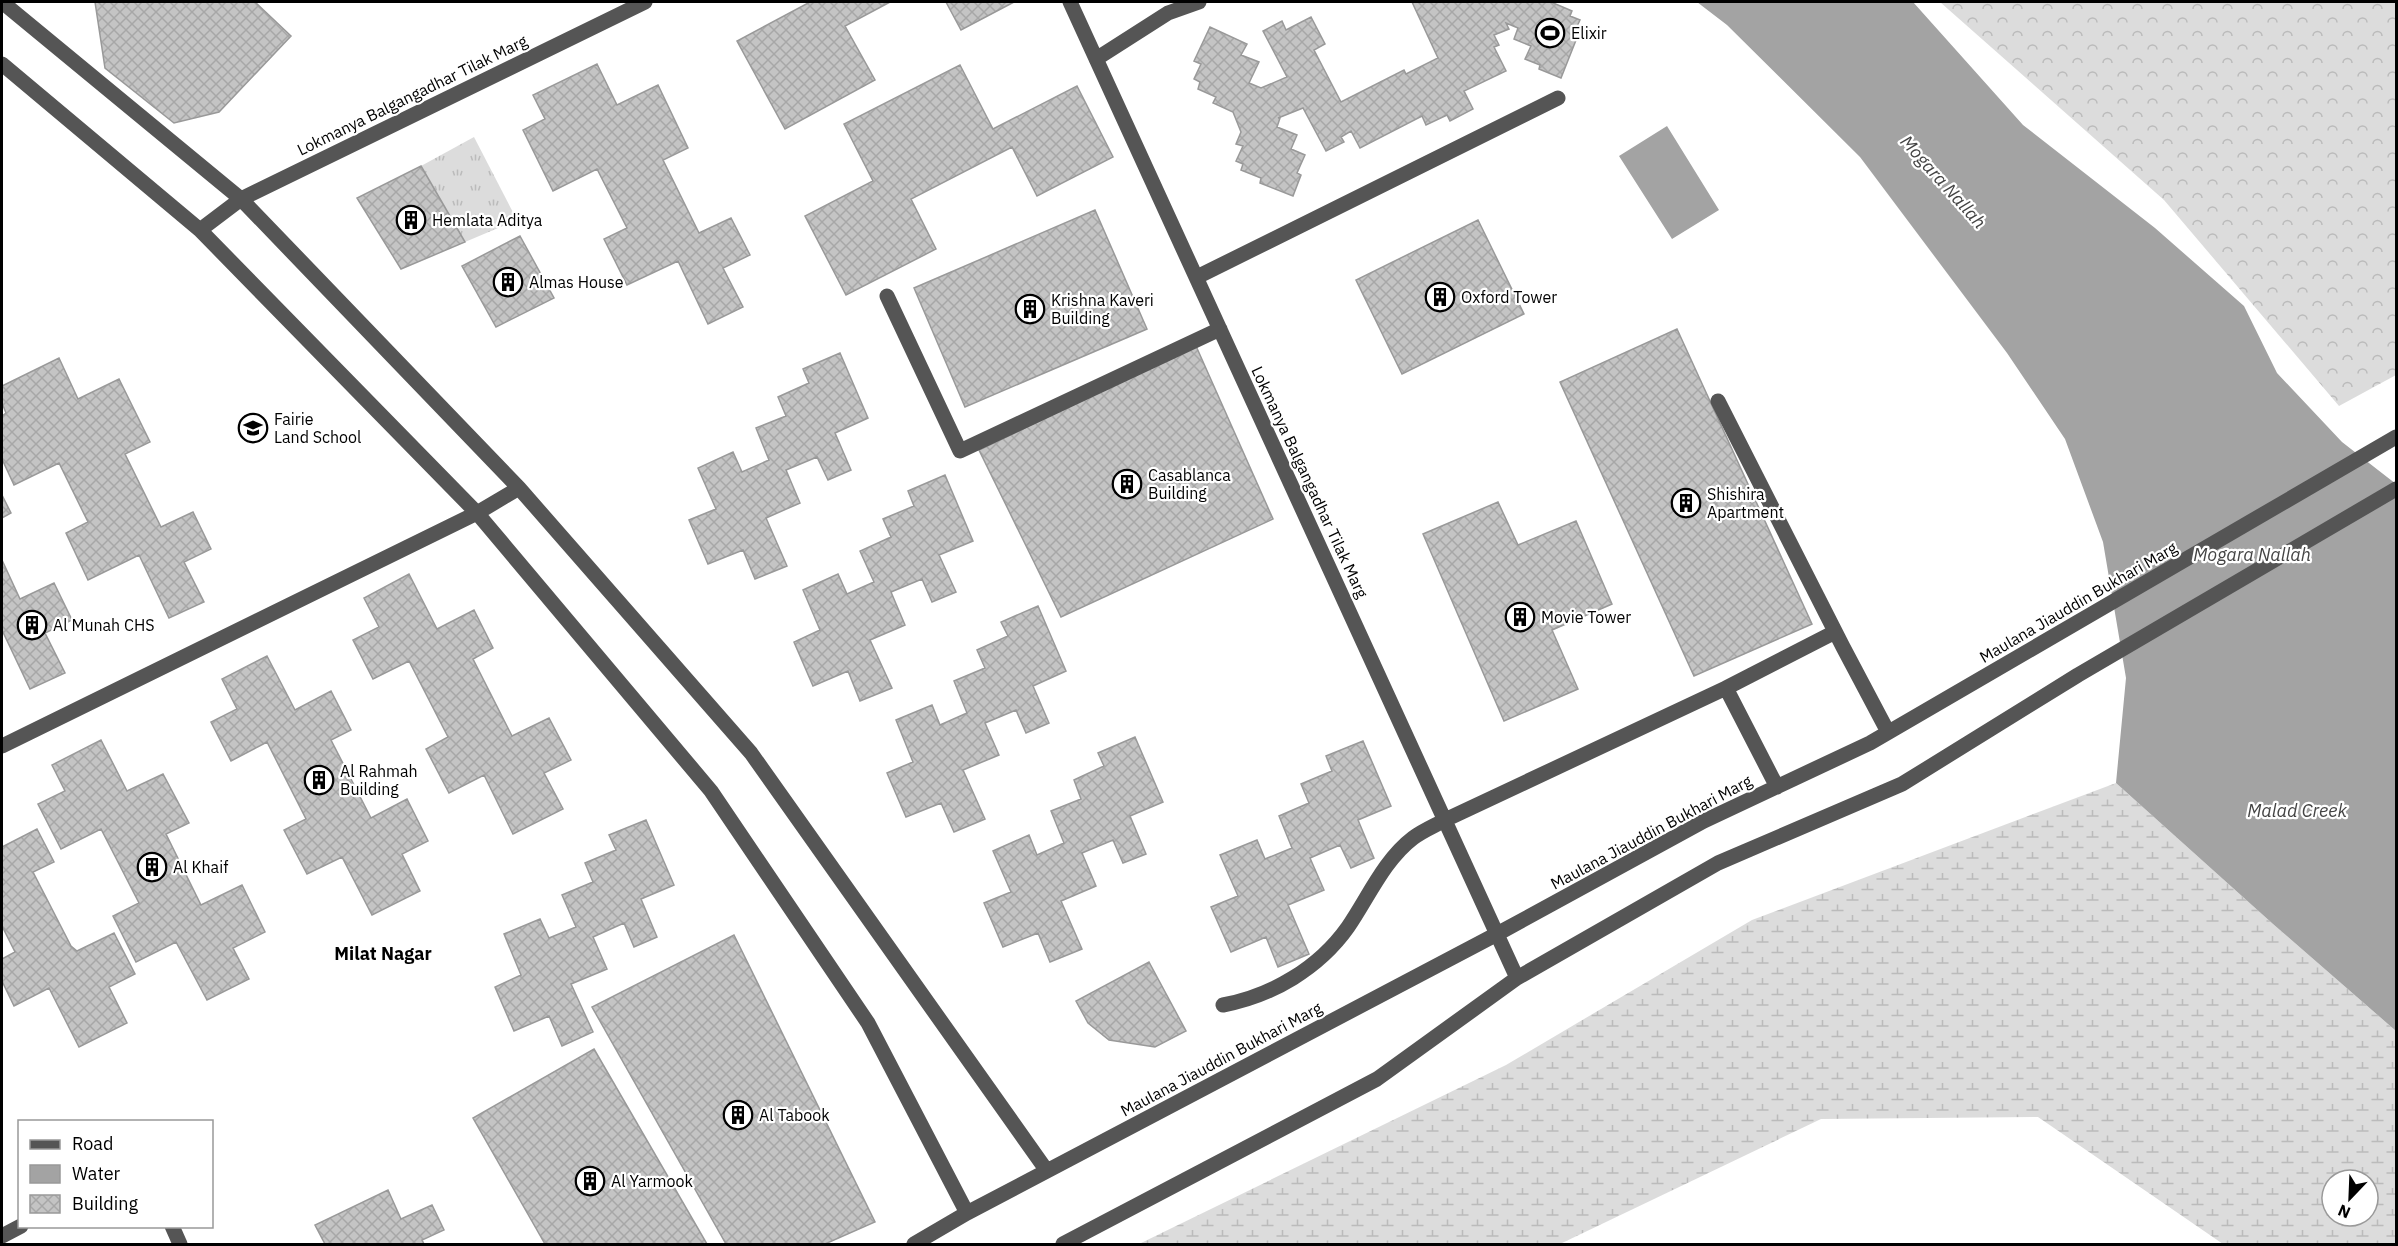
<svg xmlns="http://www.w3.org/2000/svg" width="2398" height="1246" viewBox="0 0 2398 1246" font-family="'IBM Plex Sans',sans-serif">
  <defs>
    <pattern id="grass-tufts" width="24" height="20" patternUnits="userSpaceOnUse" patternTransform="scale(1.5)"><rect width="24" height="20" fill="#dcdcdc"/><path d="M3 7l-1-3M5 7V3M7 7l1-3M15 17l-1-3M17 17v-4M19 17l1-3" fill="none" stroke="#bbb"/></pattern>
    <pattern id="forest-crowns" width="20" height="18" patternUnits="userSpaceOnUse" patternTransform="scale(1.5)"><rect width="20" height="18" fill="#dcdcdc"/><path d="M2 6a3 3 0 1 1 6 0M12 15a3 3 0 1 1 6 0" fill="none" stroke="#bbb"/></pattern>
    <pattern id="wetland-marsh" width="20" height="14" patternUnits="userSpaceOnUse" patternTransform="scale(1.5)"><rect width="20" height="14" fill="#dcdcdc"/><path d="M1 5h8M5 5V1M11 12h8M15 12V8" fill="none" stroke="#bbb"/></pattern>
    <pattern id="building-cross-hatch" width="8" height="8" patternUnits="userSpaceOnUse" patternTransform="scale(1.5)"><rect width="8" height="8" fill="#c4c4c4"/><path d="M0 0l8 8M0 8l8-8" fill="none" stroke="#a7a7a7"/></pattern>
  </defs>
  <rect width="100%" height="100%" fill="#fff"/>
  <path fill="url(#grass-tufts)" d="M474 137 517 220 465 242 421 166Z"/>
  <path fill="url(#forest-crowns)" d="M1940 2H2396V375L2339 406 2164 200Z"/>
  <path fill="url(#wetland-marsh)" fill-rule="evenodd" d="M2116 783 2273 924 2396 1031V1244H2223L2038 1117 1821 1119 1560 1244H1139L1506 1065 1752 920ZM2332 1180H2368V1216H2332Z"/>
  <path fill="#a3a3a3" d="M1697 2H1913L2023 125 2155 228 2244 306 2277 373 2342 442 2396 484V1031L2273 924 2116 783 2126 678 2103 542 2065 439 2007 353 1860 157 1727 25Z
    M1667 126 1719 210 1672 239 1619 156Z"/>
  <path fill="url(#building-cross-hatch)" stroke="#999" stroke-width="1.5" d="M95 2H255L291 36 219 112 174 123 105 68Z
    M810 2H890L845 26 875 80 785 129 737 41Z
    M946 2H1014L961 30Z
    M1412 2H1551L1572 11 1570 16 1580 20 1574 33 1578 35 1561 78 1539 69 1540 65 1525 59 1531 46 1514 39 1518 28 1506 23 1509 29 1494 35 1499 45 1494 47 1506 71 1464 91 1473 109 1450 121 1447 115 1426 125 1422 116 1360 148 1351 131 1341 137 1344 142 1326 151 1303 108 1278 118H1280L1277 127 1297 135 1291 149 1305 155 1297 173 1301 175 1293 196 1260 183 1261 178 1241 170 1243 164 1236 161 1243 146 1236 144 1241 132 1233 112 1213 103 1216 97 1198 89 1200 82 1194 79 1201 64 1194 61 1210 27 1247 44 1241 55 1259 62 1249 83 1261 88 1287 77 1263 31 1282 21 1286 30 1311 17 1325 44 1314 50 1341 102 1404 70 1406 74 1438 58Z
    M597 64 617 105 658 85 688 148 663 160 699 233 731 218 750 255 723 268 743 307 708 324 678 261 627 285 604 239 627 228 597 169 553 191 523 130 545 119 533 95Z
    M960 65 993 129 1077 86 1113 157 1037 196 1012 147 911 199 936 249 846 295 805 216 873 181 844 124Z
    M421 166 465 242 401 269 357 198Z
    M1095 210 1147 329 965 407 914 288Z
    M1478 220 1524 314 1402 374 1356 280Z
    M520 236 554 298 496 327 462 266Z
    M1677 329 1812 624 1694 676 1560 382Z
    M1196 346 1273 519 1061 617 979 450Z
    M840 353 868 418 835 433 851 470 828 480 817 457 786 470 800 503 766 518 787 566 755 579 743 550 708 564 689 520 716 509 698 468 733 452 742 472 769 460 756 428 786 416 778 397 809 383 803 369Z
    M59 358 78 399 119 379 150 442 125 454 161 527 193 512 211 549 184 562 204 602 169 618 139 555 88 580 66 533 88 522 59 463 14 485 2 459V416L6 413 2 403V386Z
    M945 475 973 541 939 555 956 592 932 602 922 579 891 592 905 625 870 640 892 688 860 701 848 671 813 686 794 642 820 630 803 590 838 574 847 594 874 582 860 551 891 537 883 519 914 506 908 491Z
    M2 495 11 513 2 518Z
    M1498 502 1518 545 1576 521 1612 604 1552 630 1578 689 1504 721 1423 534Z
    M2 560 20 599 54 583 72 620 45 633 65 673 30 689 2 630Z
    M409 574 437 629 474 610 493 648 473 659 512 736 549 718 571 760 544 773 563 809 513 834 484 775 449 793 426 749 448 737 409 661 373 679 353 640 379 627 364 598Z
    M1038 606 1066 671 1033 686 1049 723 1026 733 1016 710 985 723 999 755 963 770 985 819 954 832 941 803 906 817 887 773 913 762 896 720 932 705 940 725 967 713 954 681 985 668 977 650 1008 636 1001 622Z
    M267 656 295 710 331 691 351 730 331 740 371 818 407 799 428 841 402 854 420 891 372 915 342 857 307 874 284 830 306 819 267 742 231 761 211 722 237 709 222 679Z
    M1135 737 1163 802 1130 816 1146 854 1123 863 1113 840 1082 853 1096 886 1061 901 1082 949 1050 962 1038 933 1003 947 984 903 1011 892 993 851 1029 835 1037 855 1064 843 1051 811 1081 799 1074 780 1104 766 1098 753Z
    M101 740 127 791 163 774 189 823 166 834 201 905 242 885 265 932 233 948 249 979 207 1000 176 942 136 962 113 916 139 903 101 829 61 849 38 804 65 791 52 765Z
    M1363 741 1391 806 1358 820 1374 858 1351 868 1340 845 1310 858 1324 890 1288 905 1309 954 1278 967 1266 937 1231 952 1211 907 1238 896 1220 855 1257 840 1265 859 1292 848 1279 816 1309 803 1301 784 1332 771 1326 756Z
    M646 820 674 885 641 899 657 937 634 947 624 923 593 937 607 969 571 984 593 1032 562 1046 549 1016 514 1031 495 987 521 975 504 934 540 919 549 938 576 927 562 895 593 882 585 863 616 850 609 835Z
    M37 829 54 862 33 872 71 946 77 951 114 933 135 974 109 987 127 1023 79 1047 49 988 14 1006 2 981V959L15 952 2 926V847Z
    M734 935 875 1222 825 1244H726L592 1007Z
    M1149 962 1186 1031 1155 1047 1109 1040 1088 1023 1076 1001Z
    M594 1049 707 1244H545L473 1118Z
    M388 1190 401 1219 432 1205 444 1230 422 1240 424 1244H325L315 1225Z"/>
  <g fill="none" stroke-linecap="round" stroke-linejoin="round">
    <path stroke="#555" stroke-width="15" d="M2 2 241 199 519 488 751 753 1047 1171
      M1070 2 1517 978
      M1096 59 1168 13 1199 2
      M2 64 200 230 477 513 711 791 868 1023 967 1213
      M200 230 241 199 645 2
      M1197 277 1558 98
      M887 296 960 451 1220 329
      M1718 401 1843 647 1888 732
      M2 746 477 513 519 488
      M1777 787 1726 688 1835 632
      M1223 1005C1272 996 1319 968 1348 927 1368 898 1384 860 1413 838 1422 831 1434 826 1445 820L1726 688
      M172 1226 180 1244
      M2 1236 21 1226
      M914 1244 967 1213 1497 934 1704 821 1870 743 2396 437
      M1063 1244 1377 1079 1517 978 1718 863 1902 784 2078 675 2396 489"/>
  </g>
  <defs>
    <g id="stadium-ring" transform="scale(1.5)"><circle r="9.5" fill="#fff" stroke="#000" stroke-width="1.5"/><path d="M0-5a6.5 5 0 1 0 0 10a6.5 5 0 1 0 0-10ZM-3.5-1.8h7v3.6h-7Z" fill="#000"/></g>
    <g id="building-ring" transform="scale(1.5)"><circle r="9.5" fill="#fff" stroke="#000" stroke-width="1.5"/><path d="M-4-6H4V6H1V3H-1V6H-4ZM-2.5-4.3h1.7v1.8h-1.7ZM.8-4.3h1.7v1.8H.8ZM-2.5-1h1.7V.8h-1.7ZM.8-1h1.7V.8H.8Z" fill="#000"/></g>
    <g id="school-ring" transform="scale(1.5)"><circle r="9.5" fill="#fff" stroke="#000" stroke-width="1.5"/><path d="M0-5L7-2L0 1L-7-2ZM-4 1L0 2.5L4 1V4Q0 6-4 4Z" fill="#000"/></g>
  </defs>
  <g fill-rule="evenodd">
    <use href="#stadium-ring" x="1550" y="33"/>
    <use href="#building-ring" x="411" y="220"/>
    <use href="#building-ring" x="508" y="282"/>
    <use href="#building-ring" x="1440" y="297"/>
    <use href="#building-ring" x="1030" y="309"/>
    <use href="#school-ring" x="253" y="428"/>
    <use href="#building-ring" x="1127" y="484"/>
    <use href="#building-ring" x="1686" y="503"/>
    <use href="#building-ring" x="1520" y="617"/>
    <use href="#building-ring" x="32" y="625"/>
    <use href="#building-ring" x="319" y="780"/>
    <use href="#building-ring" x="152" y="867"/>
    <use href="#building-ring" x="738" y="1115"/>
    <use href="#building-ring" x="590" y="1181"/>
  </g>
  <g text-anchor="middle" stroke-width="4.5" stroke-linejoin="round" paint-order="stroke">
    <g font-size="16" fill="#000" stroke="#fff" text-anchor="start">
      <text x="1571" y="39">Elixir</text>
      <text x="432" y="226">Hemlata Aditya</text>
      <text x="529" y="288">Almas House</text>
      <text x="1461" y="303">Oxford Tower</text>
      <text x="1051" y="306">Krishna Kaveri<tspan x="1051" dy="18">Building</tspan></text>
      <text x="274" y="425">Fairie<tspan x="274" dy="18">Land School</tspan></text>
      <text x="1148" y="481">Casablanca<tspan x="1148" dy="18">Building</tspan></text>
      <text x="1707" y="500">Shishira<tspan x="1707" dy="18">Apartment</tspan></text>
      <text x="1541" y="623">Movie Tower</text>
      <text x="53" y="631">Al Munah CHS</text>
      <text x="340" y="777">Al Rahmah<tspan x="340" dy="18">Building</tspan></text>
      <text x="173" y="873">Al Khaif</text>
      <text x="759" y="1121">Al Tabook</text>
      <text x="611" y="1187">Al Yarmook</text>
    </g>
    <g font-size="16" fill="#000" stroke="#fff">
      <text transform="translate(412 95) rotate(-26)" y="6">Lokmanya Balgangadhar Tilak Marg</text>
      <text transform="translate(1310 482) rotate(65)" y="6">Lokmanya Balgangadhar Tilak Marg</text>
      <text transform="translate(2078 602) rotate(-30)" y="6">Maulana Jiauddin Bukhari Marg</text>
      <text transform="translate(1651 832) rotate(-28)" y="6">Maulana Jiauddin Bukhari Marg</text>
      <text transform="translate(1221 1059) rotate(-28)" y="6">Maulana Jiauddin Bukhari Marg</text>
    </g>
    <g font-size="18" font-style="italic" fill="#444" stroke="#fff">
      <text transform="translate(1943 182) rotate(48)" y="6">Mogara Nallah</text>
      <text x="2252" y="561">Mogara Nallah</text>
      <text x="2297" y="817">Malad Creek</text>
    </g>
    <g font-size="18" font-weight="bold" fill="#000" stroke="#fff">
      <text x="383" y="960">Milat Nagar</text>
    </g>
  </g>
  <rect width="2398" height="1246" fill="none" stroke="#000000" stroke-width="6"/>
  <rect x="18" y="1120" width="195" height="108" fill="#ffffff" stroke="#999999" stroke-width="1.5"/>
  <rect x="30" y="1140" width="30" height="9" fill="#555555" stroke="#999999" stroke-width="1.5"/>
  <text x="72" y="1150" font-size="18" fill="#000000">Road</text>
  <rect x="30" y="1165" width="30" height="18" fill="#a3a3a3" stroke="#999999" stroke-width="1.5"/>
  <text x="72" y="1180" font-size="18" fill="#000000">Water</text>
  <rect x="30" y="1195" width="30" height="18" fill="url(#building-cross-hatch)" stroke="#999999" stroke-width="1.5"/>
  <text x="72" y="1210" font-size="18" fill="#000000">Building</text>
  <g transform="translate(2350 1198) rotate(203)"><circle r="28" fill="#ffffff" stroke="#999999" stroke-width="1.5"/>
  <path d="M0-4.5L10 22L0 15L-10 22Z" fill="#000000"/>
  <text y="-9" font-size="16" font-weight="bold" text-anchor="middle" fill="#000000">N</text>
  </g>
</svg>
